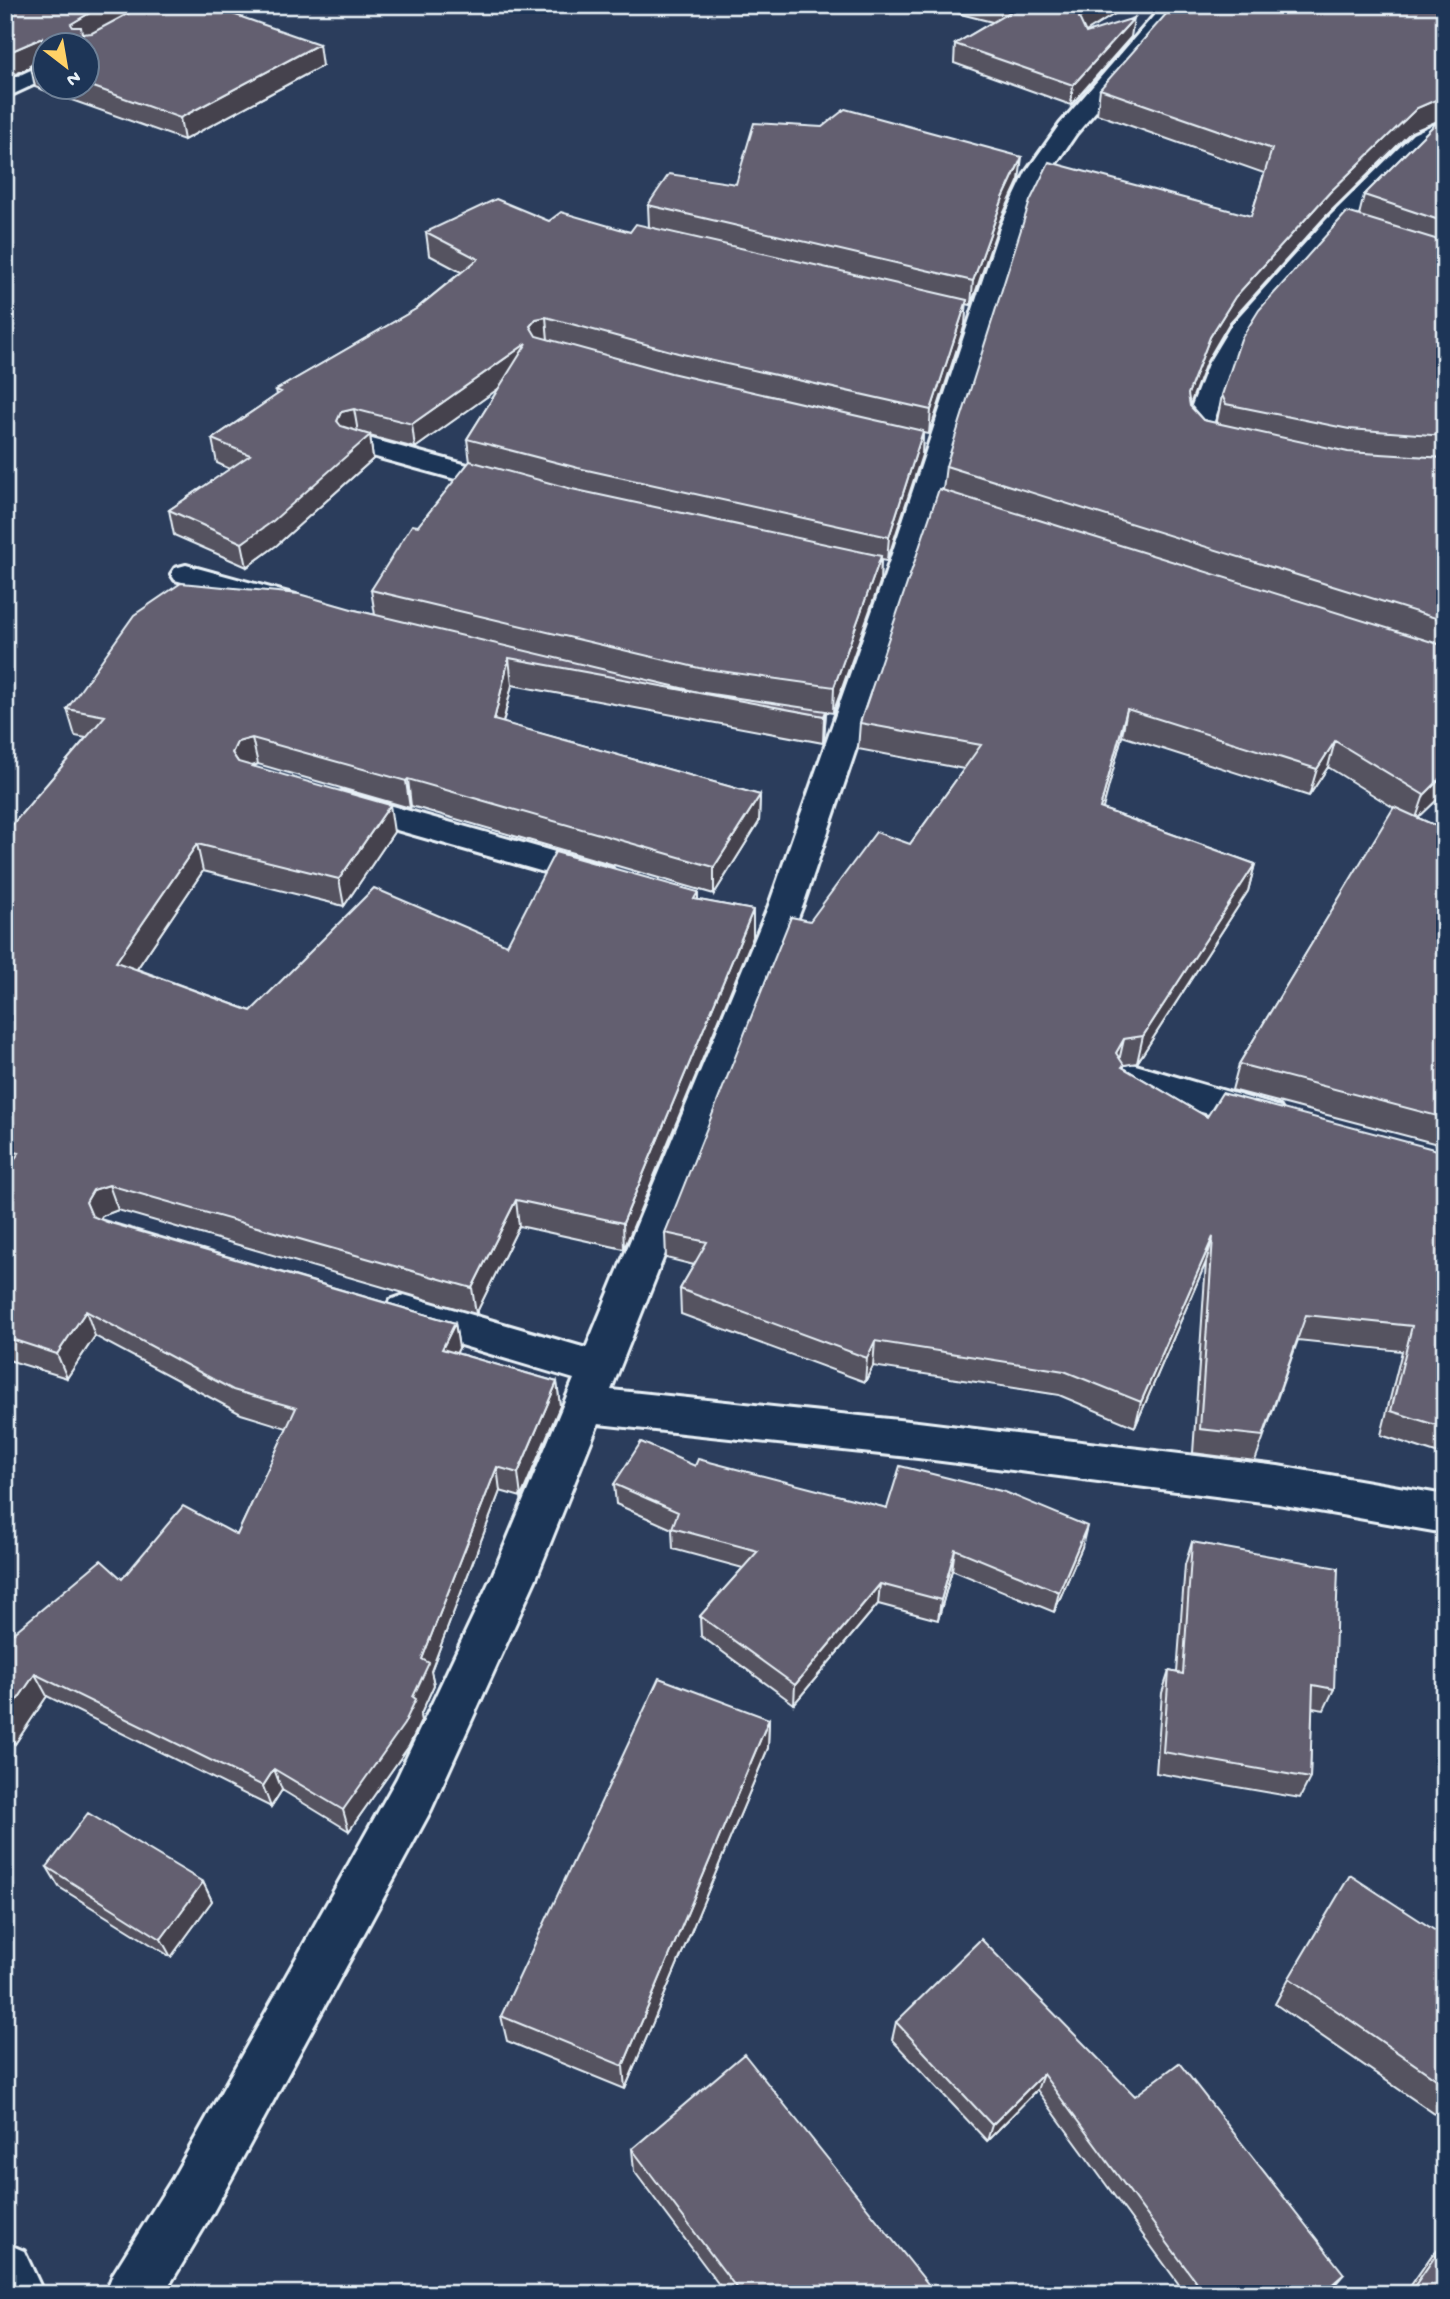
<svg xmlns="http://www.w3.org/2000/svg" width="1450" height="2299" viewBox="0 0 1450 2299" font-family="'Gochi Hand',sans-serif">
  <rect width="100%" height="100%" fill="#2b3d5c"/>
  <filter id="ink" filterUnits="userSpaceOnUse"><feTurbulence type="fractalNoise" baseFrequency=".0143" numOctaves="2"/><feDisplacementMap in="SourceGraphic" scale="14" xChannelSelector="R" yChannelSelector="G"/><feConvolveMatrix kernelMatrix="1 2 1 2 8 2 1 2 1" color-interpolation-filters="sRGB"/></filter>
  <g filter="url(#ink)">
    <g fill="none" stroke-linecap="round" stroke-linejoin="round">
      <g stroke="#e8f1f8" stroke-width="6">
        <path id="minor" d="M1167 5H1192L1174 21 1076 134 1050 172 1025 225 915 575 803 905 611 1390 918 1422 1278 1466 1445 1495V1533L1278 1504 918 1458 598 1424 537 1576 431 1810 211 2216 164 2294H105L113 2274 173 2178 397 1778 493 1574 574 1379 390 1324 384 1312 390 1300 404 1295 586 1348 769 905 885 575 1001 225 1026 172 1060 124 1158 11Z
          M46 63V79L5 98V82Z
          M1445 119V136L1429 144 1345 229 1252 334 1234 364 1214 421 1218 431 1249 438 1253 444 1249 450C1227 456 1189 448 1186 421L1208 364 1232 324 1327 219 1413 134Z
          M357 435 523 480 527 486 523 492 513 495 347 449 343 443 347 437Z
          M186 565 296 595 300 602 296 609 285 611 175 580 171 574 175 568Z
          M342 792 612 868 617 876 612 884 600 888 330 811 325 803 330 795Z
          M1132 1064 1280 1107 1286 1117 1280 1127 1267 1131 1119 1088 1113 1078 1119 1068Z
          M5 2243 24 2251 44 2294H5Z"/>
      </g>
      <use href="#minor" fill="#1d3557" fill-rule="evenodd"/>
    </g>
    <path fill="#555260" stroke="#e8f1f8" stroke-width="2" fill-rule="evenodd" d="M5 5 322 66 184 140 35 87 31 67 9 77 5 76ZM46 46H88V88H46Z
      M925 5H1129L1085 32 1086 33 1131 37 1071 105 954 63 955 44 992 22Z
      M1445 5V792L1418 818 1445 830V1146L1232 1090 1239 1064 1394 808 1328 767 1309 796 1122 736 1102 809 1255 864 1248 891 1137 1063 1124 1065V1068L1207 1117 1445 1152V1456L1381 1435 1402 1351 1298 1340 1255 1461 1193 1453 1206 1262 1135 1427 1059 1395 873 1366 865 1382 681 1314 680 1289 694 1265 666 1258 665 1233 810 921 910 844 964 769 858 749 860 723 943 490 946 466 1251 216 1264 173 1097 114 1100 89ZM1437 122 1364 195 1359 215 1222 395 1217 421 1218 424 1203 420 1190 405 1206 363 1230 322 1325 217 1411 132Z
      M1019 180 1000 221 971 305 966 304 965 324 929 434 923 433 922 455 887 561 881 560 880 582 833 713 826 712 824 738 823 743 512 685 503 723 760 795 759 822 714 894 411 806 410 808 258 764 253 766 394 832 344 906 203 871 137 969 251 1011 507 945 698 892V900L753 910V937L624 1249 519 1226 476 1314 118 1210 102 1216 100 1219 455 1323 459 1348 456 1353 557 1382 560 1406 521 1497 500 1491 431 1671 434 1685 420 1716 421 1721 409 1746 349 1831 282 1790 271 1807 47 1696 15 1744 5 1740V1640L122 1579 237 1535 287 1428 241 1414 95 1336 67 1378 5 1359V1172L6 1171 5 1168V833L86 738 75 736 67 709 355 610 375 615 371 590 418 526 470 462 467 439 499 388 415 448 370 436 373 459 277 545 247 567 174 535 169 510 230 469 217 463 212 439 277 395 276 390 416 309 461 272 429 255 426 232 549 221 630 232 649 227 648 205 736 184Z
      M695 1466 887 1508 1082 1547 1054 1612 952 1570 938 1620 878 1604 794 1704 701 1636 700 1616 743 1568 673 1549 672 1529 616 1504 614 1484Z
      M1192 1542 1334 1689 1324 1710 1312 1708 1310 1778 1300 1798 1156 1773 1162 1693 1169 1671 1177 1673 1185 1565Z
      M769 1719 768 1748 625 2089 507 2041 501 2016Z
      M47 1867 203 1882 212 1901 171 1957 59 1887Z
      M1445 1937V2121L1275 2004 1289 1978Z
      M896 2022 1135 2096 1332 2288 1325 2294H1186L1037 2090 987 2141 892 2040Z
      M632 2149 936 2294H726L634 2171Z
      M1445 2242V2294H1405L1432 2255Z"/>
    <path fill="#45424e" stroke="#e8f1f8" stroke-width="2" d="M103 5H144L75 46 71 24Z
      M1101 5H1129L1076 38 1079 18Z
      M1134 18 1131 37 1071 105 1073 85Z
      M42 38 46 56 30 65 31 67 9 77 5 62V54Z
      M319 44 322 66 184 140 180 118Z
      M1445 96V118L1411 132 1325 217 1230 322 1206 363 1184 420 1188 394 1210 337 1235 297 1330 192 1417 108Z
      M1022 157 1019 180 1000 221 971 305 973 281 1003 198Z
      M967 300 965 324 929 434 931 410Z
      M546 317 548 340 532 350 530 326 536 319Z
      M527 343 529 367 415 448 412 424Z
      M354 409 358 432 345 436 337 421 341 412Z
      M923 431 922 455 887 561 889 537Z
      M370 435 373 459 277 545 247 567 242 543Z
      M881 556 880 582 833 713 834 687Z
      M509 658 512 685 497 747 494 720Z
      M1127 709 1122 736 1096 835 1100 808Z
      M826 711 824 738 823 743 824 716Z
      M252 738 258 764 243 769 232 753 237 742Z
      M1335 741 1328 767 1309 796 1317 769Z
      M1445 774V792L1415 821 1424 795Z
      M408 779 411 806 410 808 406 781Z
      M760 795 759 822 714 894V867Z
      M390 805 394 832 344 906 339 879Z
      M197 844 203 871 124 988 116 962Z
      M1255 864 1248 891 1137 1063 1143 1036Z
      M753 910V937L624 1249 623 1223Z
      M1124 1039 1118 1065 1116 1053Z
      M109 1185 118 1210 102 1216 95 1228 86 1202 93 1190Z
      M516 1200 519 1226 476 1314 472 1288Z
      M1213 1237 1206 1262 1135 1427 1141 1402Z
      M86 1311 95 1336 67 1378 57 1354Z
      M455 1323 459 1348 446 1374 442 1349Z
      M875 1341 873 1366 865 1382 867 1358Z
      M557 1382 560 1406 521 1497 518 1473Z
      M497 1467 500 1491 431 1671 434 1685 420 1716 421 1721 409 1746 349 1831 343 1810 422 1659Z
      M1087 1526 1082 1547 1054 1612 1059 1592Z
      M955 1549 952 1570 938 1620 941 1600Z
      M880 1584 878 1604 794 1704 795 1685Z
      M35 1674 47 1696 15 1744 5 1728V1718Z
      M769 1719 768 1748 625 2089 623 2066Z
      M274 1769 282 1790 271 1807 263 1786Z
      M203 1882 212 1901 171 1957 161 1939Z
      M1043 2074 1037 2090 987 2141 992 2125Z
      M1344 2274 1332 2288 1325 2294H1321Z"/>
    <path fill="#635f70" stroke="#e8f1f8" stroke-width="2" d="M5 5H103L71 24 73 27H81L82 34 92 33 144 5H207L319 44 180 118 88 85V46H46V70L30 65 44 57 42 38 5 54Z
      M1001 5H1101L1079 18 1086 33 1134 18 1073 85 955 44 1015 9Z
      M1174 5H1445V96L1417 108 1330 192 1235 297 1210 337 1188 394 1190 406 1203 420 1348 452 1445 458V621L946 466 1030 201 1049 162 1251 216 1272 149 1100 89Z
      M845 109 1022 157 1003 198 973 281 648 205 669 174 736 184 754 123 822 127Z
      M1445 118V222L1364 195 1437 122Z
      M496 199 549 221 561 212 630 232 636 224 967 300 931 410 678 353 546 317 536 319 530 326 536 336 671 373 923 431 889 537 578 468 467 439 527 343 412 424 354 409 341 412 337 421 341 426 370 435 273 521 242 543 169 510 250 455 212 439 281 392 276 390 416 309 478 259 426 232Z
      M1347 212 1445 242V436L1349 429 1226 404 1222 395 1241 339 1259 310Z
      M470 461 572 489 881 556 834 687 699 668 371 590 412 525 418 526Z
      M939 489 1445 646V774L1424 795 1335 741 1317 769 1127 709 1100 808 1255 864 1143 1036 1124 1039 1116 1053 1124 1065 1122 1067 1207 1117 1222 1093 1445 1152V1428L1391 1411 1412 1326 1306 1315 1263 1436 1200 1429 1213 1237 1141 1402 1064 1371 875 1341 867 1358 680 1289 707 1242 665 1233 791 917 810 921 876 832 910 844 981 745 860 723Z
      M181 583 299 594 355 610 698 692 826 711 824 716 509 658 494 720 760 795 714 867 408 779 406 781 252 738 237 742 232 753 238 762 390 805 339 879 197 844 116 962 251 1011 374 888 507 945 555 852 698 892 694 899 753 910 623 1223 516 1200 472 1288 109 1185 93 1190 86 1202 92 1216 107 1222 455 1323 442 1349 557 1382 518 1473 497 1467 422 1659 429 1663 413 1697 416 1699 404 1724 343 1810 274 1769 263 1786 35 1674 5 1718V1640L101 1560 122 1579 183 1506 237 1535 296 1408 233 1390 86 1311 57 1354 5 1337V1172L19 1153 5 1150V833L105 716 67 709 134 615Z
      M1394 807 1445 830V1118L1239 1064Z
      M641 1442 695 1466 698 1459 887 1508 900 1466 1005 1492 1087 1526 1059 1592 955 1549 941 1600 880 1584 795 1685 700 1616 758 1551 672 1528 678 1512 614 1484Z
      M1192 1542 1338 1568 1334 1689 1313 1685 1310 1778 1163 1752 1169 1671 1183 1674Z
      M659 1678 769 1719 623 2066 501 2016Z
      M88 1813 203 1882 161 1939 47 1867Z
      M1350 1875 1445 1937V2085L1289 1978Z
      M981 1939 1135 2096 1179 2063 1344 2274 1321 2294H1205L1043 2074 992 2125 896 2022Z
      M744 2054 936 2294H741L632 2149Z
      M1445 2242V2294H1409Z"/>
  </g>
  <rect width="1450" height="2299" fill="none" stroke="#1d3557" stroke-width="28"/>
  <rect x="14" y="14" width="1422" height="2271" fill="none" stroke="#e8f1f8" stroke-width="2.5" filter="url(#ink)"/>
  <g transform="translate(66 66) rotate(149)"><circle r="33" fill="#1d3557" stroke="#6e8097" stroke-width="2"/>
  <path d="M0-5L12 26L0 18L-12 26Z" fill="#ffd166"/>
  <text y="-10" font-size="19" font-weight="bold" text-anchor="middle" fill="#e8f1f8">N</text>
  </g>
</svg>
